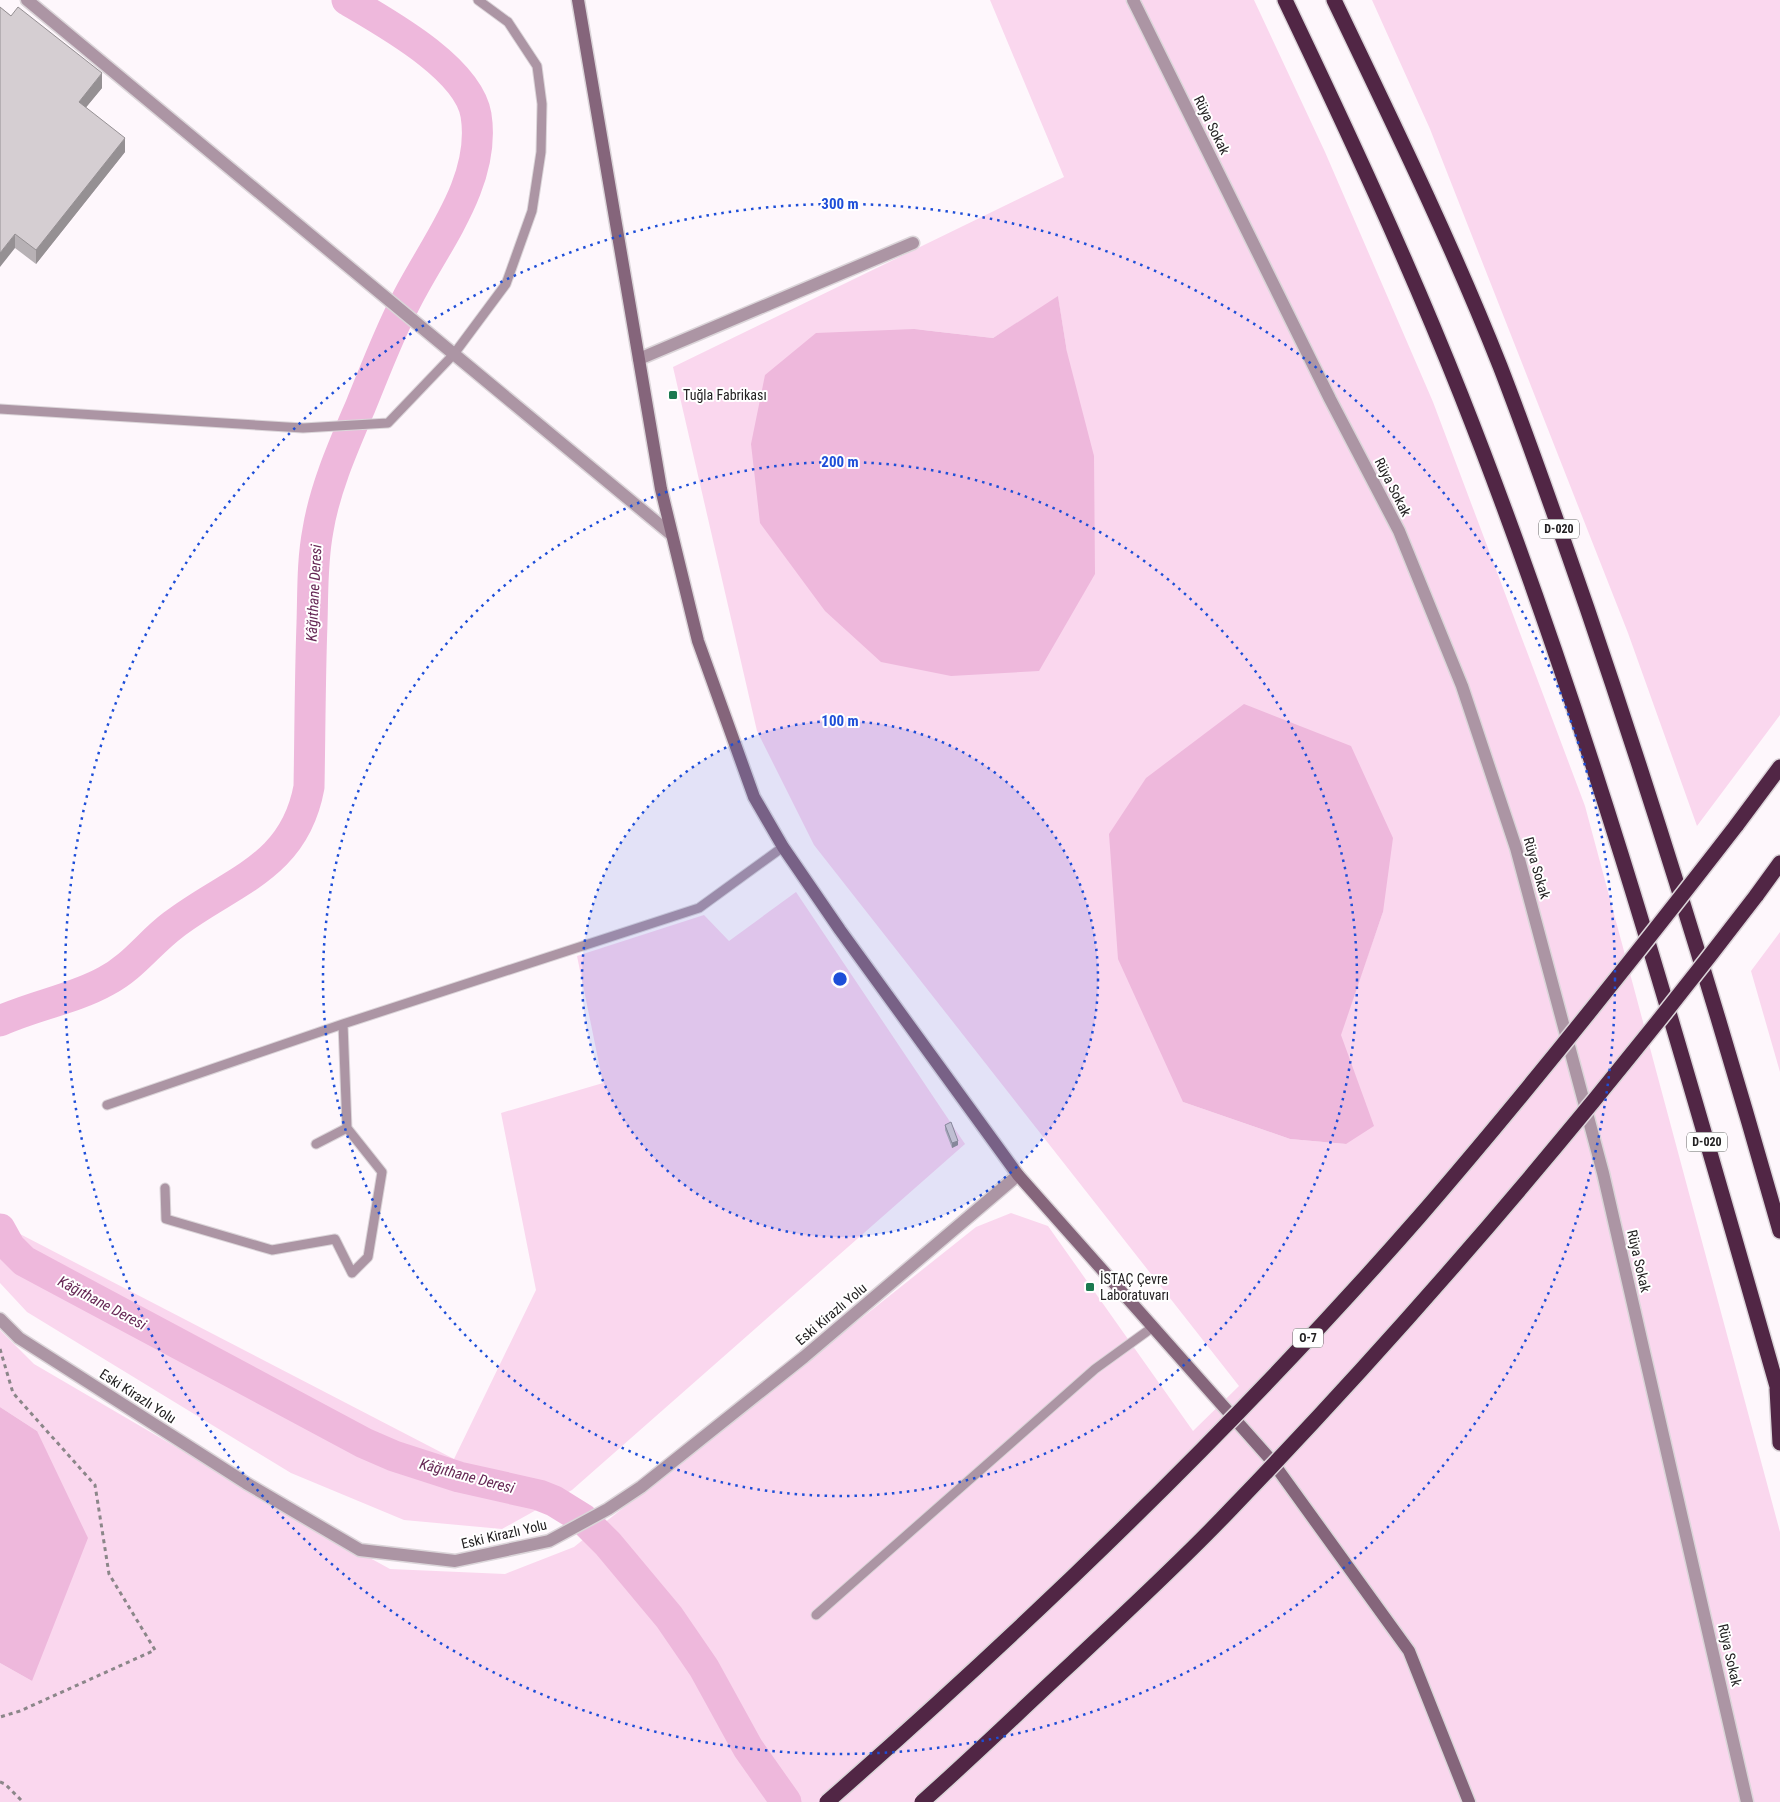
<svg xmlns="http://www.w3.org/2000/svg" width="1780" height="1802" viewBox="0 0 1780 1802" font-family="'Roboto Condensed',sans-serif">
  <rect width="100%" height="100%" fill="#fef7fc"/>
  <path fill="#fad7ee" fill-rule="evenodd" d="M990 0H1254L1325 152 1433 402 1585 806 1780 1532V1802H0V1663L32 1681 37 1431 0 1407V1330L34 1364 308 1524 390 1569 505 1574 574 1547 976 1227 1011 1213 1048 1226 1193 1431 1239 1386 814 845 757 731 673 367 1064 177ZM1058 297 1067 352 914 329 993 338ZM1383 912 1340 1035 1346 1144 1290 1139 1183 1102Z
    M1372 0H1780V715L1697 826 1628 633 1430 129Z
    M796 892 965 1144 572 1490 502 1529 404 1520 291 1473 27 1312 0 1283V1240L20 1234 454 1459 536 1290 501 1113 603 1083 577 956 704 915 729 941Z
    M1780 932V1072L1751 971Z"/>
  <path fill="#eeb8dc" d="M1058 296 1067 352 1094 456 1095 574 1039 671 951 676 881 662 825 611 760 523 751 444 765 375 816 333 914 329 993 338Z
    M1244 704 1351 746 1393 838 1383 912 1341 1035 1374 1126 1346 1144 1290 1139 1183 1102 1118 959 1109 834 1146 778Z
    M0 1407 37 1431 88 1538 32 1681 0 1663Z"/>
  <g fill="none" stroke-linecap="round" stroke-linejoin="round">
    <path stroke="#eeb8dc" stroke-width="31" d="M0 1021C35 1005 74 999 106 981 133 967 149 943 173 925 230 881 294 869 309 787 310 733 310 678 312 623 313 592 312 561 318 530 325 487 344 445 361 405 375 371 388 336 405 303 433 246 487 183 476 115 468 68 386 23 347 0
      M0 1229 10 1247 24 1261 364 1443 394 1456 459 1477 539 1495 554 1501 583 1519 608 1544 669 1617 704 1668 748 1748 786 1802"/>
    <g stroke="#dbd5d9" stroke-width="11">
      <path id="lane" d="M0 409 303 428 388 423 454 354 506 284 532 211 541 152 542 104 537 66 508 22 478 0
        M107 1105 343 1024 699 908 783 847
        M316 1144 347 1128
        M165 1188 166 1219 272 1250 335 1239 352 1273 368 1257 382 1172 347 1128 343 1024
        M816 1615 1095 1369 1153 1327"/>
    </g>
    <g stroke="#dbd5d9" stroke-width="15">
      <path id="street" d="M27 0 672 535
        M1133 0 1330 399 1399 531 1462 686 1516 848 1603 1173 1747 1802
        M639 359 913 243
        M0 1319 19 1338 246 1483 360 1550 455 1561 549 1541 608 1509 641 1487 804 1357 1018 1175"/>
    </g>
    <g stroke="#dbd5d9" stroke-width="15">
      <path id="secondary" d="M578 0 661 489 698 641 754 797 783 847 840 930 1018 1175 1271 1460 1409 1651 1469 1802"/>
    </g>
    <g stroke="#dbd5d9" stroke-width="18">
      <path id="highway" d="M1285 0C1347 130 1408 261 1461 395 1590 721 1684 1061 1780 1397
        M1334 0C1392 121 1451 242 1500 366 1531 446 1559 527 1587 608 1657 814 1721 1022 1780 1231
        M1736 826 1780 767
        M1756 896 1780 863
        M1777 1389 1780 1443"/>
    </g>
    <path stroke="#8b8689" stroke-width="3" stroke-dasharray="4 4" stroke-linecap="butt" d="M0 1349 13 1393 95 1485 109 1574 155 1650 20 1711 0 1717
      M0 1782 5 1784 23 1802"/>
    <use href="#lane" stroke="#ac95a4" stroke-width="9"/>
    <use href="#street" stroke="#ac95a4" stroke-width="12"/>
    <use href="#secondary" stroke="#85657b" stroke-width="12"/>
    <use href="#highway" stroke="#512645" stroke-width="15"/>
    <g stroke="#dbd5d9" stroke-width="18" stroke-linecap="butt">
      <path id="highway-bridge" d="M827 1802C1035 1619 1236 1426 1419 1217 1529 1090 1633 959 1736 826
        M922 1802C973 1757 1022 1709 1072 1663 1126 1612 1181 1562 1232 1508 1419 1314 1593 1109 1756 896"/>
    </g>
    <use href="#highway-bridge" stroke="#512645" stroke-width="15"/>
  </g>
  <path fill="#b7b1b5" d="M0 7 102 88 86 107 125 152 36 264 15 248Z
    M945 1125 958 1145 952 1148 945 1130Z"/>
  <path fill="#959093" d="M102 73V88L79 116V102Z
    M125 138V152L36 264V250Z
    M15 234V248L0 267V253Z
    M958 1141V1145L952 1148V1143Z"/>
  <path fill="#d5ced2" stroke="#959093" d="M0 7 11 16 18 7 102 73 79 102 125 138 36 250 15 234 0 253Z
    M951 1122 958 1141 952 1143 945 1125Z"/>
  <circle cx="840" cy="979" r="258" fill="#1d4ed8" fill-opacity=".12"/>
  <g fill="none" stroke="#1d4ed8" stroke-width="2.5" stroke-dasharray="2.5 5">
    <circle cx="840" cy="979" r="258"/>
    <circle cx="840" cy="979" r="517"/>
    <circle cx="840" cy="979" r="775"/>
  </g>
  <g fill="#1b7a50" stroke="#fff" stroke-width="2">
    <rect x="668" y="390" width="10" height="10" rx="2.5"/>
    <rect x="1085" y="1282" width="10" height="10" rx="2.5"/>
  </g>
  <g text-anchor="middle" stroke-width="4" stroke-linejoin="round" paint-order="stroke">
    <g fill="#fff" stroke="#656464" stroke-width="1">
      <rect x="1539" y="519.5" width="40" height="19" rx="4"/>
      <rect x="1687" y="1132.5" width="40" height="19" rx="4"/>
      <rect x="1293" y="1328.5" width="30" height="19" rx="4"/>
    </g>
    <g font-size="12" font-weight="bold" fill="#232122">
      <text x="1559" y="533">D-020</text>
      <text x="1707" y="1146">D-020</text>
      <text x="1308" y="1342">O-7</text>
    </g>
    <g font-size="14" fill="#232122" stroke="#fff">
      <text transform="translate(1212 125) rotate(64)" y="5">Rüya Sokak</text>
      <text transform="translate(1393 487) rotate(63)" y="5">Rüya Sokak</text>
      <text transform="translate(1537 868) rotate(74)" y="5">Rüya Sokak</text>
      <text transform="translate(1639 1261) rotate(77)" y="5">Rüya Sokak</text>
      <text transform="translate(831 1314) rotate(-40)" y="5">Eski Kirazlı Yolu</text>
      <text transform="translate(138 1396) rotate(33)" y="5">Eski Kirazlı Yolu</text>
      <text transform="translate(504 1534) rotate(-13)" y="5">Eski Kirazlı Yolu</text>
      <text transform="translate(1730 1655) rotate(77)" y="5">Rüya Sokak</text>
    </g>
    <g font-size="14" fill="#232122" stroke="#fff" text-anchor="start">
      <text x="683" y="400">Tuğla Fabrikası</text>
      <text x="1100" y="1284">İSTAÇ Çevre<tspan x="1100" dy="16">Laboratuvarı</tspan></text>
    </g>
    <g font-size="15" font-style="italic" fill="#662855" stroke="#fff">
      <text transform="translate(314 593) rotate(-87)" y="5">Kâğıthane Deresi</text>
      <text transform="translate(102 1303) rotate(28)" y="5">Kâğıthane Deresi</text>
      <text transform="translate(467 1476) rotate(15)" y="5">Kâğıthane Deresi</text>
    </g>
  </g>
  <circle cx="840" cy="979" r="8" fill="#1d4ed8" stroke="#fff" stroke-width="2.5"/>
  <g font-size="15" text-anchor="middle" font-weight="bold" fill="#1d4ed8" stroke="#fff" stroke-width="4" stroke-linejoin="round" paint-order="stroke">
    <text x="840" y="209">300 m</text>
    <text x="840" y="467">200 m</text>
    <text x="840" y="726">100 m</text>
  </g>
</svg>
